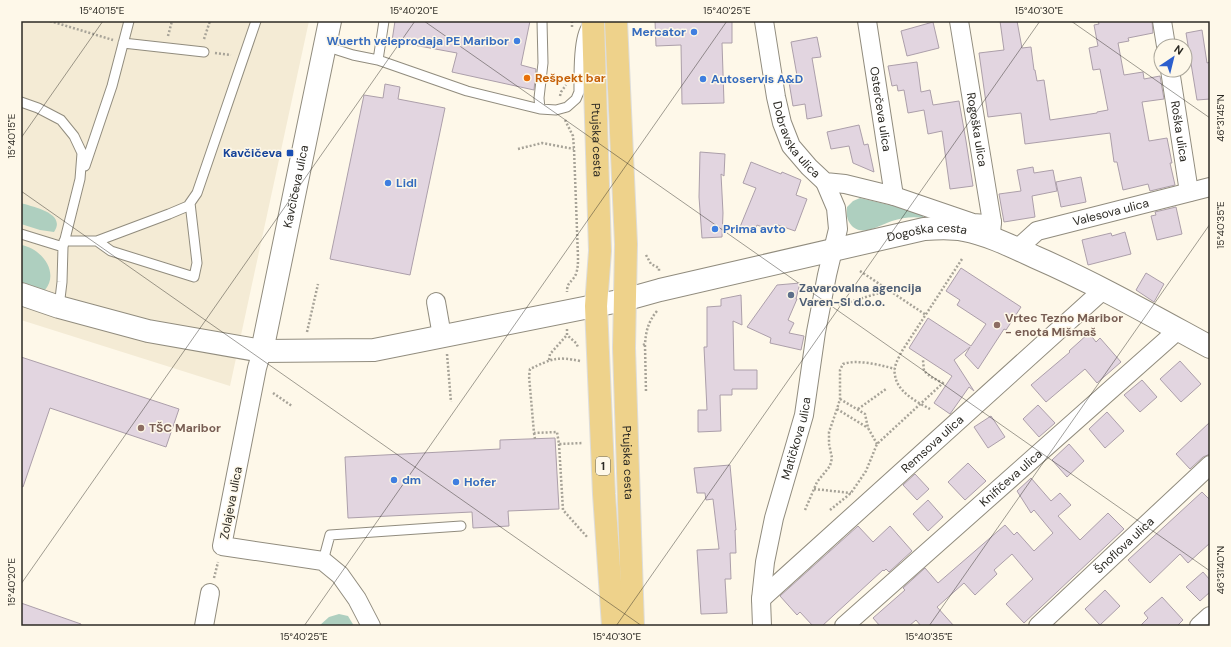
<svg xmlns="http://www.w3.org/2000/svg" width="1231" height="647" viewBox="0 0 1231 647" font-family="'DM Sans',sans-serif">
  <rect width="100%" height="100%" fill="#fef8e9"/>
  <path fill="#f4ebd5" d="M21 21H309L230 386 21 320Z"/>
  <path fill="#aecfbf" d="M860 198 923 213V218C912 216 902 218 892 221 880 225 864 236 853 227 847 221 846 215 847 207L853 201Z
    M21 203C33 207 67 213 54 232L40 230 21 224Z
    M21 245C41 248 60 272 45 290L21 282Z
    M339 614 348 616 354 626H319L329 617Z"/>
  <path fill="#e2d5e0" stroke="#ac9faa" d="M395 21H530L521 65 536 69 534 90 452 72 457 53 392 41Z
    M655 21H732V43H722L724 103 682 104 681 45 656 46Z
    M1000 21H1017L1022 48 1031 47 1034 70H1035L1037 81 1044 80 1050 120 1097 113V112L1108 110 1100 69 1093 70 1089 48 1098 46 1094 25 1099 24 1098 21H1152L1153 33 1128 38 1129 41 1118 43 1124 75 1143 72 1144 79 1160 76 1164 99 1142 102 1149 141 1167 138 1172 163H1170L1175 185 1150 191 1148 184 1123 190 1117 162H1114L1110 133 1025 144 1021 113 988 117 979 53 1004 50Z
    M933 22 939 48 907 56 901 31Z
    M1202 30 1207 63 1210 62V99L1197 100 1186 33Z
    M817 37 821 57 812 58 822 116 807 119 805 104 793 106 789 82 798 81 791 42Z
    M917 62 921 92 930 90 933 105 959 101 966 141 973 186 950 189 942 131 928 134 924 110 908 113 904 90 898 91 897 85 892 86 888 66Z
    M385 84 400 87 398 99 445 108 410 275 330 259 364 95 383 98Z
    M859 125 864 145 868 144 874 172 853 163 849 146 831 149 827 132Z
    M700 152 725 154 724 176 721 174 723 213 722 237 702 238 699 197Z
    M751 162 781 174 782 172 801 180 796 195 807 199 795 231 778 225 775 232 757 225 754 232 740 227 756 188 743 183Z
    M1033 167 1034 173 1053 170 1057 191 1032 196 1035 217 1004 222 999 194 1021 191 1017 170Z
    M1081 177 1086 202 1061 207 1056 182Z
    M1176 207 1182 234 1157 240 1151 216 1156 215 1155 212Z
    M1125 232 1131 254 1088 265 1082 240 1111 233 1112 236Z
    M961 268 1021 307 1006 330 1004 329 978 369 965 355 970 347 954 360 974 391 969 387 950 414 934 403 952 376 909 348 928 318 971 346 986 324 957 305 960 300 946 291Z
    M1146 273 1164 284 1154 302 1136 290Z
    M800 283 796 299H797L788 320 794 323 789 333 804 336 801 350 770 343 771 338 747 327 777 285Z
    M741 295 742 325 733 321 734 370H757V389H732V395H720L721 431 698 432V410H707L704 347H707V307L721 306V299Z
    M1089 333 1096 342 1100 338 1121 362 1097 383 1085 369 1046 402 1031 385 1070 352 1069 351Z
    M21 357 179 409 166 447 50 408 23 487 21 486Z
    M1180 361 1201 384 1181 402 1160 379Z
    M1142 380 1157 397 1140 412 1124 395Z
    M1038 405 1055 423 1039 437 1023 419Z
    M1107 412 1124 431 1105 448 1089 429Z
    M991 416 1005 437 988 448 974 427Z
    M1210 422V454L1203 457 1190 469 1176 454Z
    M555 438 559 509 508 511 509 526 473 528 472 512 348 518 345 457 500 449V440Z
    M1069 444 1084 461 1067 477 1052 460Z
    M968 463 986 481 965 500 948 482Z
    M730 465 736 530H735L736 553H730L731 579H725L727 613 701 614 697 550 719 549 713 499 706 500 705 493H697L694 468Z
    M915 474 929 489 917 500 903 485Z
    M1031 478 1051 501 1060 493 1071 505 1058 516 1080 540 1108 513 1124 529 1024 623 1006 604 1033 579 1012 554 994 570 997 574 975 595 964 583 937 607 954 626H921L916 620 909 626H880L873 618 905 590 903 588 925 568 938 583 1005 525 1014 535 1017 532 1034 551 1053 533 1034 510 1031 513 1017 491Z
    M1202 492 1210 500V543L1188 563 1180 554 1150 583 1128 560Z
    M928 500 943 517 928 531 913 514Z
    M858 526 873 542 890 526 912 551 889 572 886 569 884 571 883 570 822 626H813L800 612 797 615 780 596Z
    M1203 572 1210 580V592L1200 601 1186 587Z
    M1105 590 1120 606 1100 625 1085 609Z
    M1162 597 1183 620 1177 626H1140L1148 618 1144 613Z
    M21 603 81 624V626H21Z"/>
  <g fill="none" stroke-linecap="round" stroke-linejoin="round">
    <g stroke="#918c7e" stroke-width="11">
      <path id="service" d="M123 43 204 52
        M325 46 353 55 378 60 467 91 540 109 556 110 567 107 576 99 579 92C579 78 578 36 587 26
        M378 60 384 21
        M21 102 38 108 61 120 74 136 82 153 80 179 63 247 62 282 59 307
        M540 109 539 98 543 63 542 21
        M85 166 112 86 129 21
        M21 234 63 247
        M64 241H97L169 214 188 206 197 193 256 21
        M97 241 111 251 194 277 197 263 190 203
        M323 561 330 535 461 526"/>
    </g>
    <g stroke="#918c7e" stroke-width="20">
      <g id="minor">
        <path id="s1" d="M764 21 776 97 782 123 791 146 809 167 825 182 845 184 894 196 973 223 986 224 992 222"/>
        <path id="s2" d="M867 21 894 196"/>
        <path id="s3" d="M959 21 992 222 991 233"/>
        <path d="M1162 21 1166 46"/>
        <path id="s4" d="M1170 70 1189 192"/>
        <path id="s5" d="M1017 249 1037 231 1210 187"/>
        <path d="M436 302 442 336"/>
        <path d="M262 351 257 368 222 546 323 561 340 575 357 599 371 626"/>
        <path id="s6" d="M761 599 1103 290"/>
        <path d="M204 626 210 593"/>
        <path id="s7" d="M762 626 761 599 765 562 774 518 804 415 816 332 827 275 838 229 836 208 825 182"/>
        <path id="s8" d="M844 626 1178 330"/>
        <path id="s9" d="M1038 626 1210 465"/>
        <path d="M1199 626 1210 616"/>
      </g>
    </g>
    <g stroke="#918c7e" stroke-width="24">
      <g id="tertiary">
        <path id="s10" d="M21 294 59 307 148 331 262 351 374 350 624 300 660 290 924 229C938 228 951 227 964 230 989 235 1011 246 1035 257 1095 283 1153 316 1210 347"/>
        <path id="s11" d="M262 351 330 21"/>
      </g>
    </g>
    <g stroke="#dddddc" stroke-width="24">
      <g id="primary">
        <path id="s12" d="M593 21 600 251 596 306 604 494 613 626"/>
        <path id="s13" d="M616 21 626 244 624 348 633 626"/>
      </g>
    </g>
    <path stroke="#a7a398" stroke-width="2.5" stroke-dasharray="2 2" stroke-linecap="butt" d="M50 21 113 40
      M572 27V21
      M168 36 172 21
      M204 39 210 21
      M215 53 231 55
      M560 96 561 92 566 85
      M565 120 573 136 574 149 578 257C578 263 578 268 576 274 572 283 567 281 567 292
      M518 149 542 143 574 149
      M646 255 651 264 659 268V272
      M860 271 926 315
      M838 304H843L889 290
      M567 329V335L576 343 578 347
      M307 332 318 284
      M643 345 645 344C646 331 648 322 657 311
      M645 345 646 392
      M447 354 451 402
      M549 360 550 354 567 335
      M580 361C557 356 551 359 530 369L529 376 534 433 557 432 559 444 583 443
      M273 393 292 406
      M840 399 865 414 868 428 877 444
      M837 409 868 428
      M858 409 886 389
      M930 409C917 402 897 392 895 375 893 367 898 359 902 351L962 259
      M534 433 535 439
      M559 444 563 510 588 538
      M814 489 851 493
      M805 510 817 482 830 466 832 458 829 444V432L837 409 840 399V370L843 364C857 359 881 365 895 369
      M830 510 851 493 866 471 877 444 943 383 931 377 924 371 923 360
      M214 578 218 562"/>
    <use href="#service" stroke="#fff" stroke-width="9"/>
    <use href="#minor" stroke="#fff" stroke-width="18"/>
    <use href="#tertiary" stroke="#fff" stroke-width="22"/>
    <use href="#primary" stroke="#eed28b" stroke-width="22"/>
  </g>
  <path fill="none" stroke="#2c2a24" stroke-width="1" stroke-opacity="0.45" d="M424 21 1210 571M1071 21 1210 118M21 138 103 21M21 191 642 626M21 584 415 21M304 626 727 21M616 626 1040 21M929 626 1210 224"/>
  <g fill="#3f7fe0" stroke="#fef8e9" stroke-width="1.5">
    <circle cx="694" cy="32" r="4"/>
    <circle cx="517" cy="41" r="4"/>
    <circle cx="703" cy="79" r="4"/>
    <circle cx="388" cy="183" r="4"/>
    <circle cx="715" cy="229" r="4"/>
    <circle cx="394" cy="480" r="4"/>
    <circle cx="456" cy="482" r="4"/>
  </g>
  <circle fill="#e8710a" stroke="#fef8e9" stroke-width="1.5" cx="527" cy="78" r="4"/>
  <rect fill="#1a4fb4" stroke="#fef8e9" stroke-width="1.5" x="286" y="149" width="8" height="8" rx="2"/>
  <circle fill="#5c6f8a" stroke="#fef8e9" stroke-width="1.5" cx="791" cy="295" r="4"/>
  <g fill="#8d6e63" stroke="#fef8e9" stroke-width="1.5">
    <circle cx="997" cy="325" r="4"/>
    <circle cx="141" cy="428" r="4"/>
  </g>
  <g text-anchor="middle" stroke-width="3" stroke-linejoin="round" paint-order="stroke">
    <rect fill="#fef8e9" stroke="#6b685f" stroke-width="1" x="596" y="457" width="14" height="18" rx="3"/>
    <g font-size="11" font-weight="bold" fill="#2c2a24">
      <text x="603" y="470">1</text>
    </g>
    <g font-size="12" font-weight="bold" fill="#366cbe" stroke="#fef8e9" text-anchor="start">
      <text x="686" y="36" text-anchor="end">Mercator</text>
      <text x="509" y="45" text-anchor="end">Wuerth veleprodaja PE Maribor</text>
      <text x="711" y="83">Autoservis A&amp;D</text>
      <text x="396" y="187">Lidl</text>
      <text x="723" y="233">Prima avto</text>
      <text x="402" y="484">dm</text>
      <text x="464" y="486">Hofer</text>
    </g>
    <g font-size="12" font-weight="bold" fill="#c56008" stroke="#fef8e9" text-anchor="start">
      <text x="535" y="82">Rešpekt bar</text>
    </g>
    <g font-size="12" fill="#2c2a24" stroke="#fef8e9">
      <text dy="4" stroke="none"><textPath href="#s2" startOffset="89">Osterčeva ulica</textPath></text>
      <text dy="4" stroke="none"><textPath href="#s3" startOffset="110">Rogoška ulica</textPath></text>
      <text dy="4" stroke="none"><textPath href="#s4" startOffset="62">Roška ulica</textPath></text>
      <text dy="4" stroke="none"><textPath href="#s1" startOffset="125">Dobravska ulica</textPath></text>
      <text dy="4" stroke="none"><textPath href="#s12" startOffset="119">Ptujska cesta</textPath></text>
      <text dy="4" stroke="none"><textPath href="#s11" startOffset="168">Kavčičeva ulica</textPath></text>
      <text dy="4" stroke="none"><textPath href="#s5" startOffset="103">Valesova ulica</textPath></text>
      <text dy="4" stroke="none"><textPath href="#s10" startOffset="926">Dogoška cesta</textPath></text>
      <text dy="4" stroke="none"><textPath href="#s7" startOffset="192">Matičkova ulica</textPath></text>
      <text dy="4" stroke="none"><textPath href="#s6" startOffset="231">Remsova ulica</textPath></text>
      <text dy="4" stroke="none"><textPath href="#s13" startOffset="442">Ptujska cesta</textPath></text>
      <text dy="4" stroke="none"><textPath href="#s8" startOffset="223">Knifičeva ulica</textPath></text>
      <text transform="translate(231 503) rotate(-79)" y="4">Zolajeva ulica</text>
      <text dy="4" stroke="none"><textPath href="#s9" startOffset="118">Šnoflova ulica</textPath></text>
    </g>
    <g font-size="12" font-weight="bold" fill="#164399" stroke="#fef8e9" text-anchor="end">
      <text x="282" y="157">Kavčičeva</text>
    </g>
    <g font-size="12" font-weight="bold" fill="#4e5e75" stroke="#fef8e9" text-anchor="start">
      <text x="799" y="292">Zavarovalna agencija<tspan x="799" dy="14">Varen-SI d.o.o.</tspan></text>
    </g>
    <g font-size="12" font-weight="bold" fill="#785e54" stroke="#fef8e9" text-anchor="start">
      <text x="1005" y="322">Vrtec Tezno Maribor<tspan x="1005" dy="14">- enota Mišmaš</tspan></text>
      <text x="149" y="432">TŠC Maribor</text>
    </g>
  </g>
  <rect width="1231" height="647" fill="none" stroke="#fef8e9" stroke-width="44"/>
  <g transform="translate(1173 58) rotate(35)"><circle r="19" fill="#fef8e9" stroke="#aaa69a"/>
  <path d="M0-3L7 15L0 10L-7 15Z" fill="#2c5fcd"/>
  <text y="-6" font-size="11" font-weight="bold" text-anchor="middle" fill="#2c2a24">N</text>
  </g>
  <rect x="22" y="22" width="1187" height="603" fill="none" stroke="#2c2a24" stroke-width="1.5"/>
  <g font-size="10" text-anchor="middle" fill="#2c2a24">
    <text x="102" y="14">15°40'15"E</text>
    <text x="414" y="14">15°40'20"E</text>
    <text x="727" y="14">15°40'25"E</text>
    <text x="1039" y="14">15°40'30"E</text>
    <text transform="translate(1220 118) rotate(-90)" y="4">46°31'45"N</text>
    <text transform="translate(11 136) rotate(-90)" y="4">15°40'15"E</text>
    <text transform="translate(1220 225) rotate(-90)" y="4">15°40'35"E</text>
    <text transform="translate(1220 570) rotate(-90)" y="4">46°31'40"N</text>
    <text transform="translate(11 582) rotate(-90)" y="4">15°40'20"E</text>
    <text x="304" y="640">15°40'25"E</text>
    <text x="617" y="640">15°40'30"E</text>
    <text x="929" y="640">15°40'35"E</text>
  </g>
</svg>
